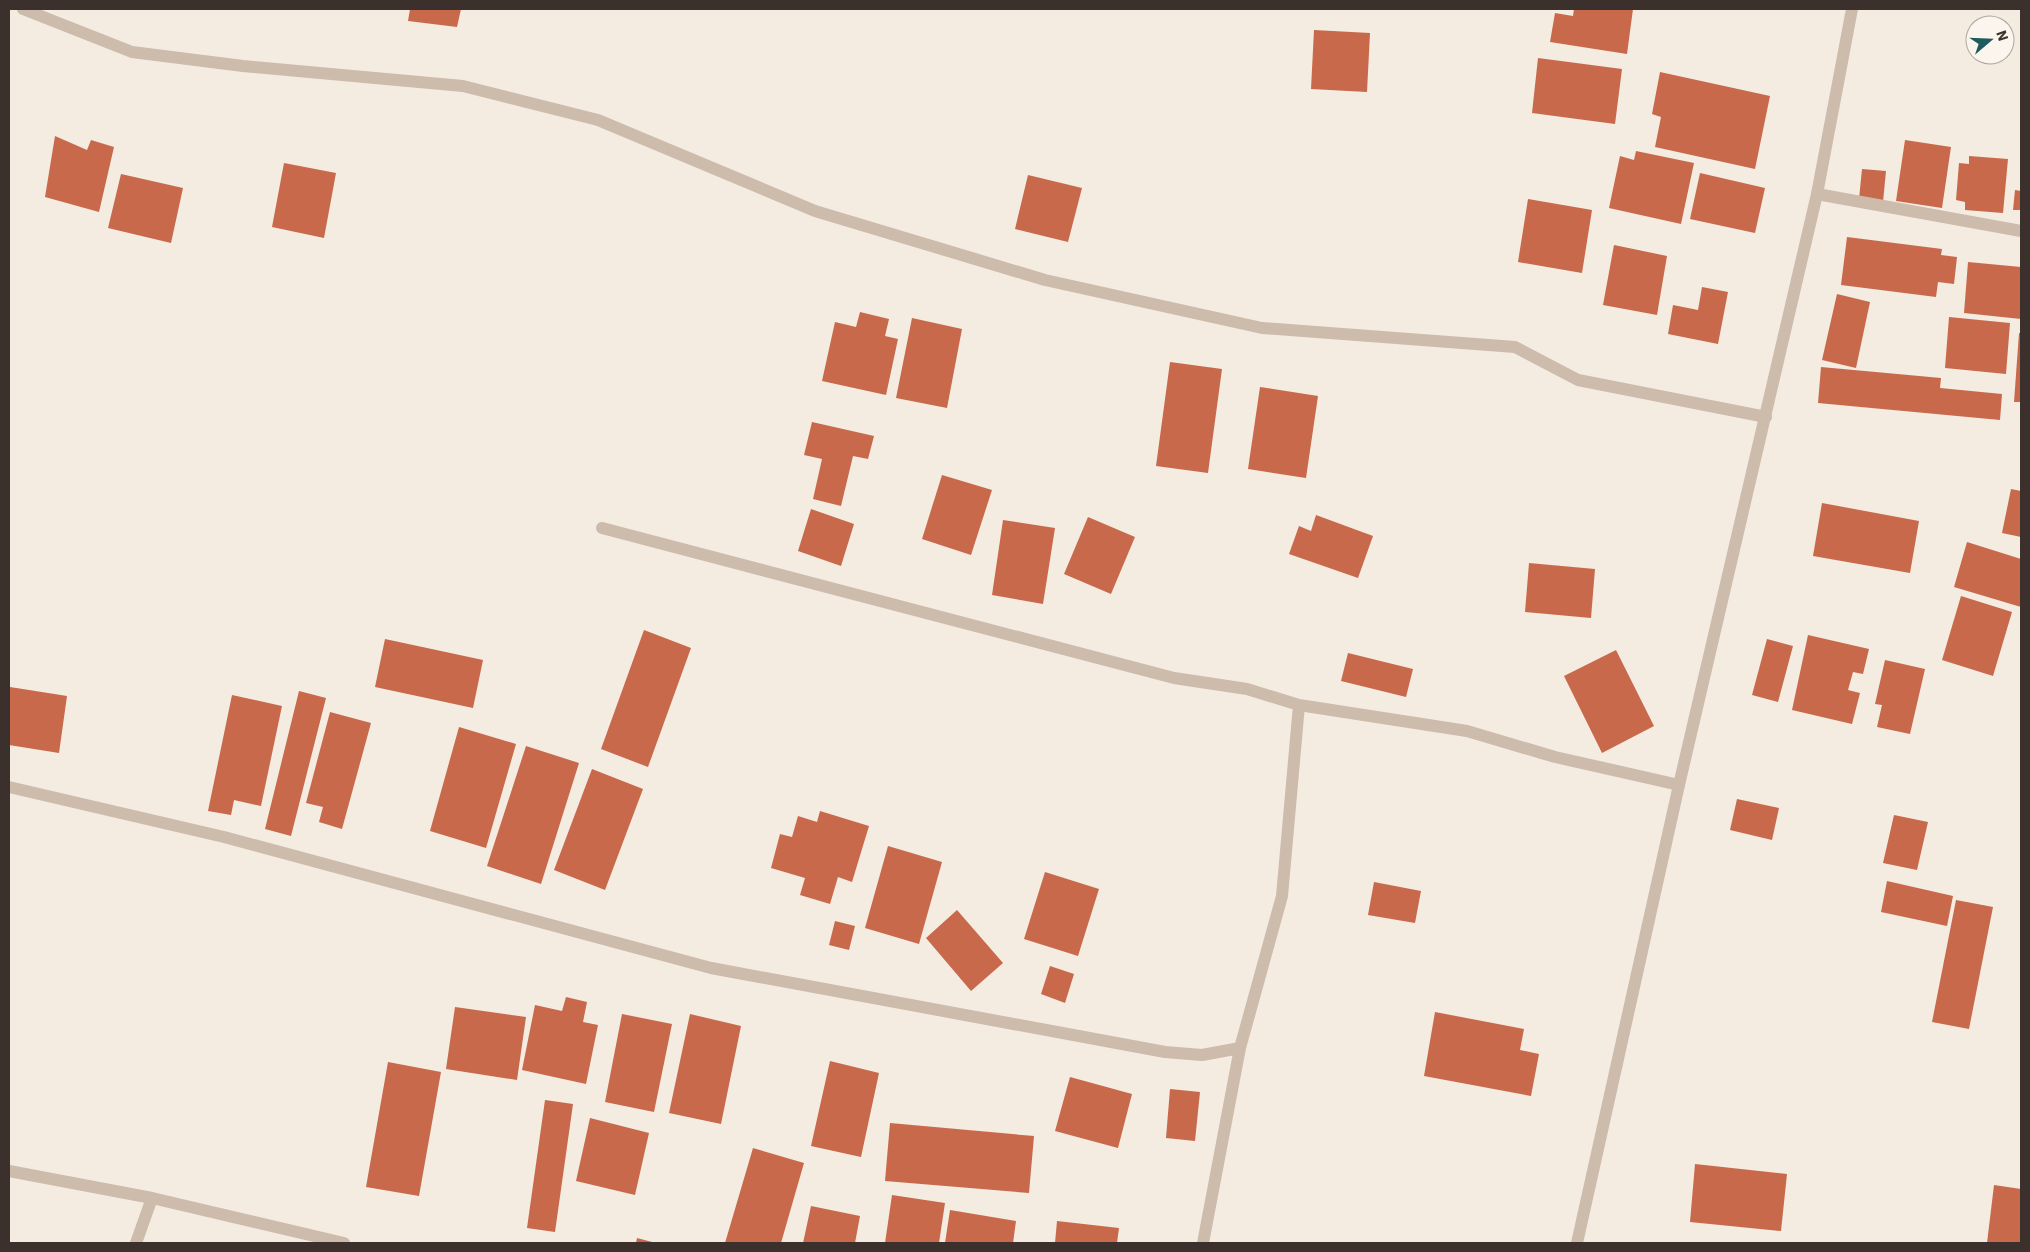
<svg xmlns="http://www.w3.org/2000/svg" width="2030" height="1252" viewBox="0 0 2030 1252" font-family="'IBM Plex Sans',sans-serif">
  <rect width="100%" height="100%" fill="#f4ebe1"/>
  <path fill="#c8694b" d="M410 9H461L457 27 408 21Z
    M1574 9H1633L1627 54 1550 42 1555 13 1573 16Z
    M1314 30 1370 33 1367 92 1311 89Z
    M1538 58 1622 69 1615 124 1532 113Z
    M1660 72 1770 96 1755 169 1655 147 1661 117 1652 114Z
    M55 136 87 150 91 140 114 147 99 212 45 197Z
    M1905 140 1951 147 1942 208 1896 201Z
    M1636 151 1694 163 1681 224 1609 208 1620 156 1634 160Z
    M1969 156 2008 159 2003 213 1965 210V202L1956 200 1959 163 1969 164Z
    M284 163 336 173 324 238 272 227Z
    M1862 169 1886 171 1883 202 1859 199Z
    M1700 173 1765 188 1755 233 1690 219Z
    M121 174 183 188 171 243 108 228Z
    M1028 175 1082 188 1068 242 1015 229Z
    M2015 190 2021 191V210H2013Z
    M1528 199 1592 210 1582 273 1518 262Z
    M1847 237 1942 249 1941 255 1957 257 1954 284 1938 282 1936 297 1841 285Z
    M1614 245 1667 256 1657 315 1603 305Z
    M1968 262 2021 267V319L1964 313Z
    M1702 287 1728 292 1718 344 1668 334 1673 305 1698 310Z
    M1837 294 1870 302 1856 368 1822 360Z
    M860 312 889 319 885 336 898 339 886 395 822 381 835 322 856 327Z
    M1949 317 2010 323 2006 374 1945 368Z
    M912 318 962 329 947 408 896 398Z
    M2019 333H2021V402H2014Z
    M1170 362 1222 369 1208 473 1156 466Z
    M1821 367 1941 378 1940 388 2002 394 2000 420 1818 403Z
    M1260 387 1318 396 1306 478 1248 469Z
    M812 422 874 436 868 459 853 456 841 506 813 499 822 459 804 455Z
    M942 475 992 490 971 555 922 539Z
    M2011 489 2021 491V537L2002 533Z
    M1822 503 1919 521 1910 573 1813 556Z
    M811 509 854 524 841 566 798 551Z
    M1316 515 1373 536 1358 578 1289 554 1299 526 1311 531Z
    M1088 517 1135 537 1111 594 1064 574Z
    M1003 520 1055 528 1043 604 992 595Z
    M1967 542 2021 559V607L1954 587Z
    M1529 563 1595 569 1591 618 1525 612Z
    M1961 596 2012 612 1993 676 1942 660Z
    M644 630 691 648 648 767 601 749Z
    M1808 635 1869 649 1863 674 1853 672 1848 690 1860 693 1852 724 1792 710Z
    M385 639 483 660 473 708 375 687Z
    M1767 639 1793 646 1778 702 1752 695Z
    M1616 650 1654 726 1602 753 1564 676Z
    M1348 653 1413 669 1406 697 1341 681Z
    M1885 660 1925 669 1910 734 1877 727 1882 705 1875 704Z
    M10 687 67 696 59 753 9 745Z
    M299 691 326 698 291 836 265 829Z
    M232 695 282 706 261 806 234 800 231 815 208 811Z
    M330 712 371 723 342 829 319 822 323 807 306 803Z
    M459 727 516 744 486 848 430 831Z
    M526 746 579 763 541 884 487 866Z
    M592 769 643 789 605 890 554 870Z
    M1737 799 1779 808 1772 840 1730 830Z
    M820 811 869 826 852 882 838 877 830 904 800 895 805 878 771 868 780 834 792 837 798 816 817 822Z
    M1894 815 1928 822 1917 870 1883 863Z
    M888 846 942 862 919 944 865 928Z
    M1045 872 1099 889 1078 956 1024 939Z
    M1887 881 1953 896 1947 926 1881 912Z
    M1374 882 1421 891 1415 923 1368 915Z
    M1956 900 1993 907 1969 1029 1932 1022Z
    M957 910 1003 963 971 991 926 938Z
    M835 921 855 926 849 950 829 945Z
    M1050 966 1074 974 1065 1003 1041 994Z
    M566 997 587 1002 583 1022 598 1025 586 1084 522 1070 535 1005 562 1011Z
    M455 1007 526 1017 517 1080 446 1069Z
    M1435 1012 1524 1029 1520 1050 1539 1054 1531 1096 1424 1076Z
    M622 1014 672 1024 654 1112 605 1102Z
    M690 1014 741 1026 721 1124 669 1113Z
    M830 1061 879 1073 861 1157 811 1146Z
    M388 1062 441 1072 419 1196 366 1187Z
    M1070 1077 1132 1094 1118 1148 1055 1131Z
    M1170 1089 1200 1092 1195 1141 1166 1138Z
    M545 1100 573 1104 555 1232 527 1228Z
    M590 1118 649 1133 635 1195 576 1181Z
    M890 1123 1034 1136 1029 1193 885 1181Z
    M753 1148 804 1163 781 1243H725Z
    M1695 1164 1787 1174 1781 1231 1690 1222Z
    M1994 1185 2021 1189V1243H1987Z
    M892 1195 945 1203 939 1243H885Z
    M811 1206 860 1216 855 1243H803Z
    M950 1210 1016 1221 1013 1243H945Z
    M1057 1221 1119 1228 1117 1243H1055Z
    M637 1238 656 1243H636Z"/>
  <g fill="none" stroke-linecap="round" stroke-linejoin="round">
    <path stroke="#cdbbac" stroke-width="12" d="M23 9 132 52 243 66 463 86 598 120 815 211 1045 280 1262 328 1515 347 1578 380 1766 417
      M1817 194 2021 231
      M602 528 1174 678 1247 689 1299 705 1467 731 1555 757 1679 785
      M9 787 224 837 711 968 1165 1052 1202 1055 1240 1048
      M9 1171 152 1198 344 1243
      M136 1243 152 1198
      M1203 1243 1240 1048 1282 896 1299 705"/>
    <path stroke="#cdbbac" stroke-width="12" d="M1577 1243 1679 785 1817 194 1852 9"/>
  </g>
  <rect width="2030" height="1252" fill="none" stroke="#3b302b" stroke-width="20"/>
  <g transform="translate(1990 40) rotate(71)"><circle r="24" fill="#fbf5ee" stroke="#aea6a0"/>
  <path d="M0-4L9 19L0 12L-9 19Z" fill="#1f5a5e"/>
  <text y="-8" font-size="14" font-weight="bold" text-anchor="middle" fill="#3b302b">N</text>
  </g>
</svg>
